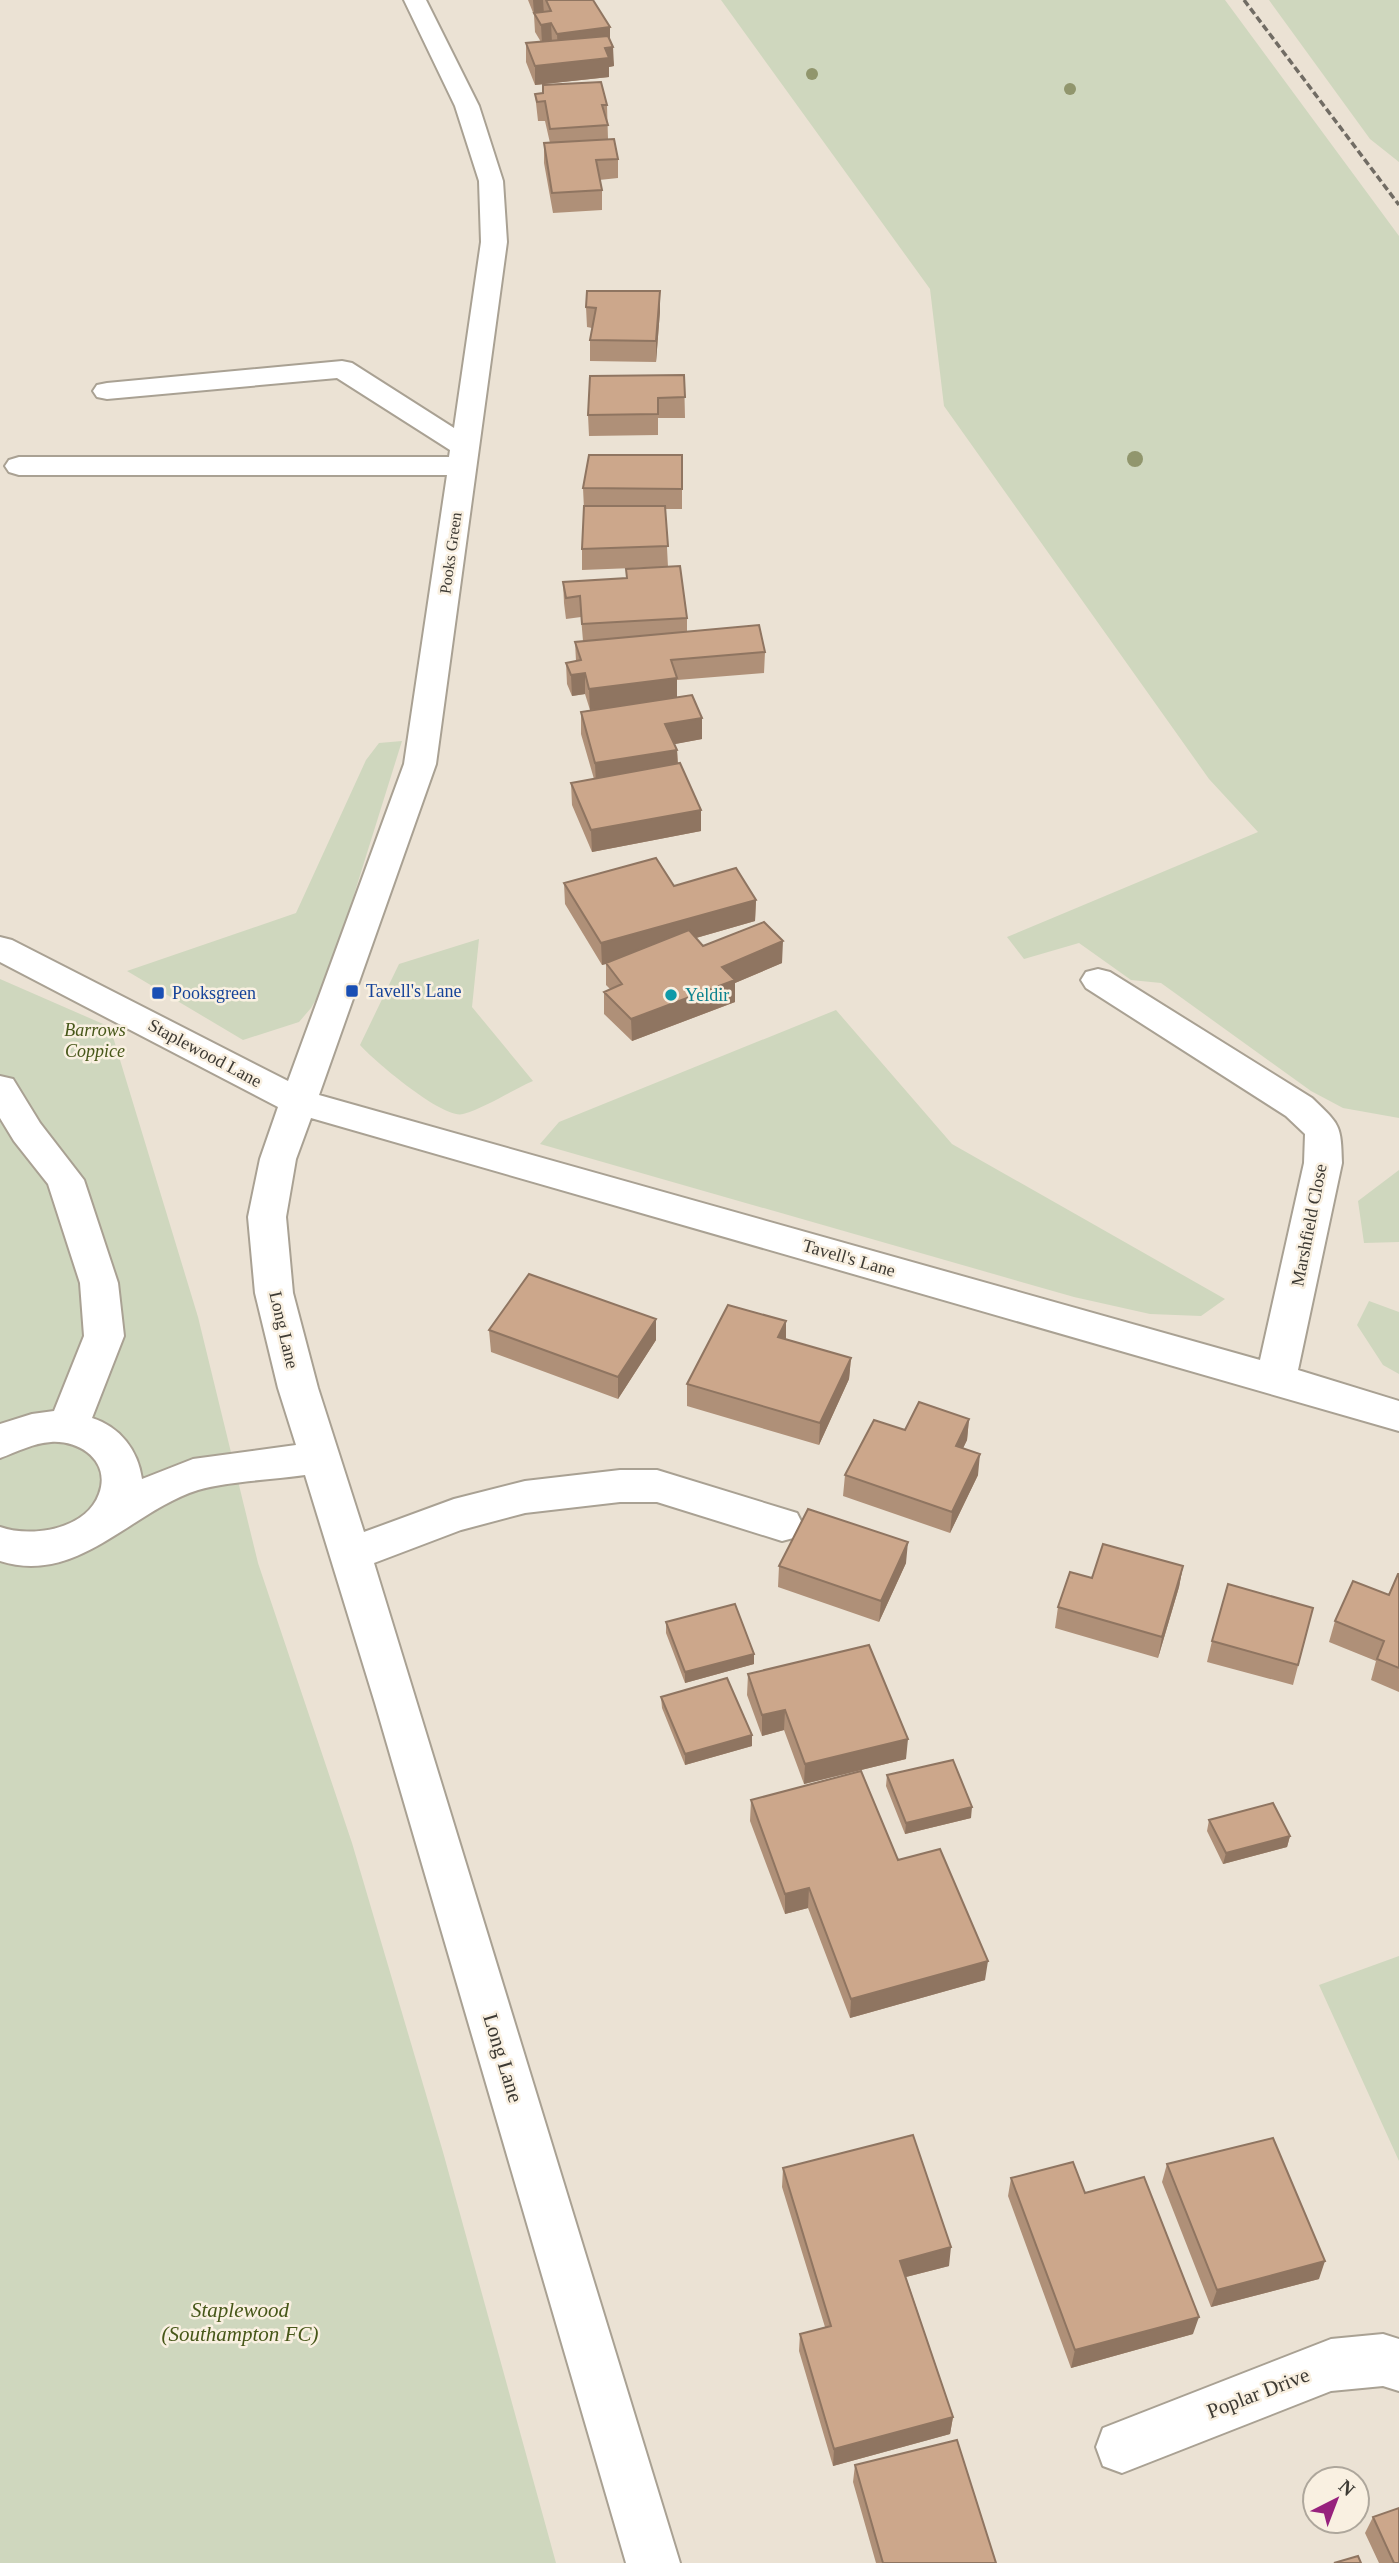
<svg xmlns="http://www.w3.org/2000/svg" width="1399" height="2563" viewBox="0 0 1399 2563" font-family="Georgia,serif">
  <rect width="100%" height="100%" fill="#ebe2d4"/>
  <path fill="#cfd7be" d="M721 0H1225L1399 236V1118L1343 1108 1311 1091 1161 983 1131 980 1079 943 1024 959 1007 937 1258 832 1209 779 944 406 930 289Z
    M1269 0H1399V162L1370 139Z
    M402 741 327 981 311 1008 299 1022 243 1040 127 971 296 913 366 760 379 743Z
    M479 939 472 1007 533 1081C510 1091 487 1107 463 1114 444 1120 374 1061 360 1045L399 964Z
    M0 979 110 1027 198 1317 258 1563 352 1843 443 2152 556 2563H0Z
    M836 1010 952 1144 1225 1299 1201 1316 1150 1314 1074 1297 540 1144 559 1122Z
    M1399 1170V1242L1364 1243 1358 1201Z
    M1369 1301 1399 1312V1374L1383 1365 1357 1325Z
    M1399 1956V2161L1319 1985Z"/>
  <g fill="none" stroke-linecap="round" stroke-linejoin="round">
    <g stroke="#a9a193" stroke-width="4">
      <path id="minor" d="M404 0H426L479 106 503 181 507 242 436 764 319 1095 1260 1360 1304 1163 1305 1134 1286 1116 1086 988 1081 980 1086 972 1098 969 1110 972 1312 1098C1340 1125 1341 1124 1342 1163L1298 1370 1399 1401V1431L311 1118 296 1159 286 1217 293 1293 318 1388 364 1532 454 1499 525 1481 620 1470H657L797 1513 803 1525 797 1537 782 1541 657 1502H620L525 1513 461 1530 374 1563 680 2563H626L375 1703 305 1475C272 1480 228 1481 198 1490 131 1511 77 1586 0 1561V1527C31 1538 86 1530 99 1494 111 1462 81 1440 51 1442 33 1443 17 1452 0 1458V1424L32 1414 54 1411 84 1336 80 1283 48 1184 14 1141 0 1118V1076L13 1079 40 1123 84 1180 118 1283 124 1336 92 1418C120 1427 138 1450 142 1479L193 1459 296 1445 278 1388 255 1293 248 1217 260 1159 278 1107 0 962V937L12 940 288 1081 404 764 447 475H19L9 472 5 466 9 460 19 457H449L450 450 337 378 107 399 97 397 93 391 97 385 107 383 342 361 352 363 454 428 481 242 479 181 455 106Z
        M1383 2334 1399 2339V2391L1383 2386 1331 2391 1122 2473 1103 2466 1096 2447 1103 2428 1331 2339Z"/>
    </g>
    <use href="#minor" fill="#fff" fill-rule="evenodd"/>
    <path stroke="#716c64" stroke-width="3.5" stroke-dasharray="7 3.5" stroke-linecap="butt" d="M1244 0 1399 205"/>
  </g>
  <g fill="#91966d">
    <circle cx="812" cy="74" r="6"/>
    <circle cx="1070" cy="89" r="6"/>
    <circle cx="1135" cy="459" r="8"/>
  </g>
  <path fill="#af9078" d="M528 0H593L610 41 614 66 609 67V77L535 85 526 62V43L541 42 535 32 534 15Z
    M535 94 607 105 608 139 618 159V178L599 180 602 190V210L553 213 544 163V143H550L545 121H538Z
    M660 291V311L656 362 590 361V340L592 328 587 327 586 307Z
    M684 375 685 418H658V435L589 436 588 415Z
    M682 455V509H665L668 567 687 618V631L765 652 764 673 677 680V698L702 718V739L674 744 677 750 678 763 701 831 592 852 572 805 571 783 594 779 581 734V712L590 710 585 694 572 696 567 684 566 663 576 661 575 642 583 641 581 617 566 619 564 603 563 582 626 578V569L658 567 582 570V549L584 509 583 488Z
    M564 883 674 886 756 900 755 921 696 938 703 946 782 963 735 983V1002L632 1041 604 1014V992L610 989 606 985V964L602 965 565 904Z
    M656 1319V1340L618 1399 491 1352 489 1330Z
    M786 1339 851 1358 849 1379 819 1445 687 1406V1384Z
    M969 1419 967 1440 963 1448 978 1475 950 1533 843 1496 845 1475 905 1430Z
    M906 1563 879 1622 778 1587 779 1566Z
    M1183 1566 1179 1587 1158 1658 1055 1628 1058 1607 1092 1578Z
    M1399 1574V1692L1371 1680 1376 1661 1329 1642 1335 1621 1389 1595Z
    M1313 1608 1293 1685 1207 1662 1212 1641Z
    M666 1622 754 1664 685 1683 666 1633Z
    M748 1674 906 1759 804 1784 784 1730 762 1736 747 1695Z
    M661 1697 752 1746 685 1765 662 1708Z
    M887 1775 971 1818 905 1834 886 1786Z
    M751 1800 898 1860 985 1980 850 2018 808 1908 785 1914 750 1821Z
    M1209 1820 1290 1836 1287 1847 1223 1864 1207 1831Z
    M1167 2164 1319 2279 1211 2307 1162 2182Z
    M783 2168 949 2266 906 2277 953 2417 950 2434 833 2466 799 2351 800 2334 825 2327 782 2187Z
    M1011 2178 1085 2193 1193 2334 1071 2368 1008 2196Z
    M855 2465 996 2563H876L853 2482Z
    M1373 2517 1399 2563H1379L1365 2533Z"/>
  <path fill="#8f7561" d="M533 0H543L544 14 534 13V15Z
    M551 23 552 42 542 43 541 25Z
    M610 27V46L558 53 557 34Z
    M613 47 614 66 609 67V77L535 85V66Z
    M660 291V311L656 362V341Z
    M585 673V694L572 696 571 675Z
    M677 678V700L590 710 589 689Z
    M702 718V739L665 746V724Z
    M677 750 678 772 596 785 595 763Z
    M701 810V831L592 852 591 830Z
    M756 900 755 921 602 965 601 943Z
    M783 941 782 963 735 983V1002L632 1041 631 1019 722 967Z
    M656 1319V1340L618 1399V1377Z
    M786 1321V1343L778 1337Z
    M851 1358 849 1379 819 1445 820 1423Z
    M969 1419 967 1440 954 1467 956 1446Z
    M980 1454 978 1475 950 1533 952 1512Z
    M908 1542 906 1563 879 1622 881 1601Z
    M1183 1566 1179 1587 1158 1658 1162 1637Z
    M754 1654V1664L685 1683V1672Z
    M785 1710 784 1730 762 1736V1715Z
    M752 1735V1746L685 1765V1754Z
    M908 1739 906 1759 804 1784 805 1764Z
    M972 1807 971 1818 905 1834 906 1823Z
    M1290 1836 1287 1847 1223 1864 1226 1853Z
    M809 1888 808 1908 785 1914V1894Z
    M988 1961 985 1980 850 2018 851 1999Z
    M951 2247 949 2266 898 2279 900 2261Z
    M1325 2261 1319 2279 1211 2307 1217 2290Z
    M1199 2317 1193 2334 1071 2368 1075 2350Z
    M953 2417 950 2434 833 2466 834 2449Z"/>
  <path fill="#cca78b" stroke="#8f7561" stroke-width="2" d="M546 0H593L610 27 557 34 551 23 541 25 534 13 551 11Z
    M608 36 613 47 605 48 609 58 535 66 526 43Z
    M601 82 607 105H602L608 125 550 129 545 101 537 102 535 94 543 93V85Z
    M614 139 618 159 596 160 602 190 552 193 544 143Z
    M587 291H660L656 341 590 340 596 308 586 307Z
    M684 375 685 397 658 398V414L588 415 590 376Z
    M589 455H682V489L583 488Z
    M584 506H665L668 546 582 549Z
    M680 566 687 618 582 624 580 596 566 598 563 582 627 578 626 569Z
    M759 625 765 652 671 660 677 678 589 689 585 673 571 675 566 663 581 660 575 642Z
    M692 695 702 718 665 724 677 750 595 763 581 712Z
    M680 763 701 810 591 830 571 783Z
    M656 858 674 886 736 868 756 900 601 943 564 883Z
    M764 922 783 941 722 967 735 980 631 1019 604 992 622 984 606 963 689 930 703 946Z
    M529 1274 656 1319 618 1377 489 1330Z
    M728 1305 786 1321 778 1337 851 1358 820 1423 687 1384Z
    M919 1402 969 1419 956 1446 980 1454 952 1512 845 1475 874 1420 905 1430Z
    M808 1509 908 1542 881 1601 779 1566Z
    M1103 1544 1183 1566 1162 1637 1058 1607 1070 1572 1092 1578Z
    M1398 1574H1399V1668L1377 1659 1384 1641 1335 1621 1353 1581 1389 1595Z
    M1228 1584 1313 1608 1298 1665 1212 1641Z
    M735 1604 754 1654 685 1672 666 1622Z
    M869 1645 908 1739 805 1764 785 1710 762 1715 748 1674Z
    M727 1678 752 1735 685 1754 661 1697Z
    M953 1760 972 1807 906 1823 887 1775Z
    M861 1771 898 1860 940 1849 988 1961 851 1999 809 1888 785 1894 751 1800Z
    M1273 1803 1290 1836 1226 1853 1209 1820Z
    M913 2135 951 2247 900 2261 953 2417 834 2449 800 2334 831 2326 783 2168Z
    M1273 2138 1325 2261 1217 2290 1167 2164Z
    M1073 2162 1085 2193 1144 2177 1199 2317 1075 2350 1011 2178Z
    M957 2440 996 2563H883L855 2465Z
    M1399 2508V2563H1394L1373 2517Z
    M1358 2556 1361 2563H1334Z"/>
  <g fill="#1a4fb4" stroke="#f9f0e1" stroke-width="2.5">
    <rect x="345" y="984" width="14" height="14" rx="3.5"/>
    <rect x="151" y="986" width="14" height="14" rx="3.5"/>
  </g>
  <circle fill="#0f9aa8" stroke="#f9f0e1" stroke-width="2.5" cx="671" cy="995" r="7"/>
  <g text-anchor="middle" stroke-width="5" stroke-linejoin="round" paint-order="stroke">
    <g font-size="16" fill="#3d3a34" stroke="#f9f0e1">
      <text transform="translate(450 553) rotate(-82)" y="6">Pooks Green</text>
    </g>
    <g font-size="18" fill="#164399" stroke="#f9f0e1" text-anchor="start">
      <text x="366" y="997">Tavell's Lane</text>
      <text x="172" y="999">Pooksgreen</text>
    </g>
    <g font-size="18" fill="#0d838f" stroke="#f9f0e1" text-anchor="start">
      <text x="685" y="1001">Yeldir</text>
    </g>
    <g font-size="18" font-style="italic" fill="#475719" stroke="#f9f0e1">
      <text x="95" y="1036">Barrows<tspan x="95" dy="21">Coppice</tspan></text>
    </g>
    <g font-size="18" fill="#3d3a34" stroke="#f9f0e1">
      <text transform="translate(205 1053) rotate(28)" y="6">Staplewood Lane</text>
      <text transform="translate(1309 1225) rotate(-79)" y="6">Marshfield Close</text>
      <text transform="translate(849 1258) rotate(16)" y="6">Tavell's Lane</text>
      <text transform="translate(284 1330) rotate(77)" y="6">Long Lane</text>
    </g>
    <g font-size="21" fill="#3d3a34" stroke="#f9f0e1">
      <text transform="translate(503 2058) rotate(73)" y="7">Long Lane</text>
      <text transform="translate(1258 2393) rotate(-21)" y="7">Poplar Drive</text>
    </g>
    <g font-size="21" font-style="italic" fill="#475719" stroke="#f9f0e1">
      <text x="240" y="2317">Staplewood<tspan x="240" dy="24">(Southampton FC)</tspan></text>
    </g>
  </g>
  <g transform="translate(1336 2500) rotate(42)"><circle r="33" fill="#f9f0e1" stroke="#aea79c" stroke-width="2"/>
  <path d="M0-5L12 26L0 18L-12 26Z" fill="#97217d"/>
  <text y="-10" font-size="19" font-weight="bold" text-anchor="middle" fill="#3d3a34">N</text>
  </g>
</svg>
